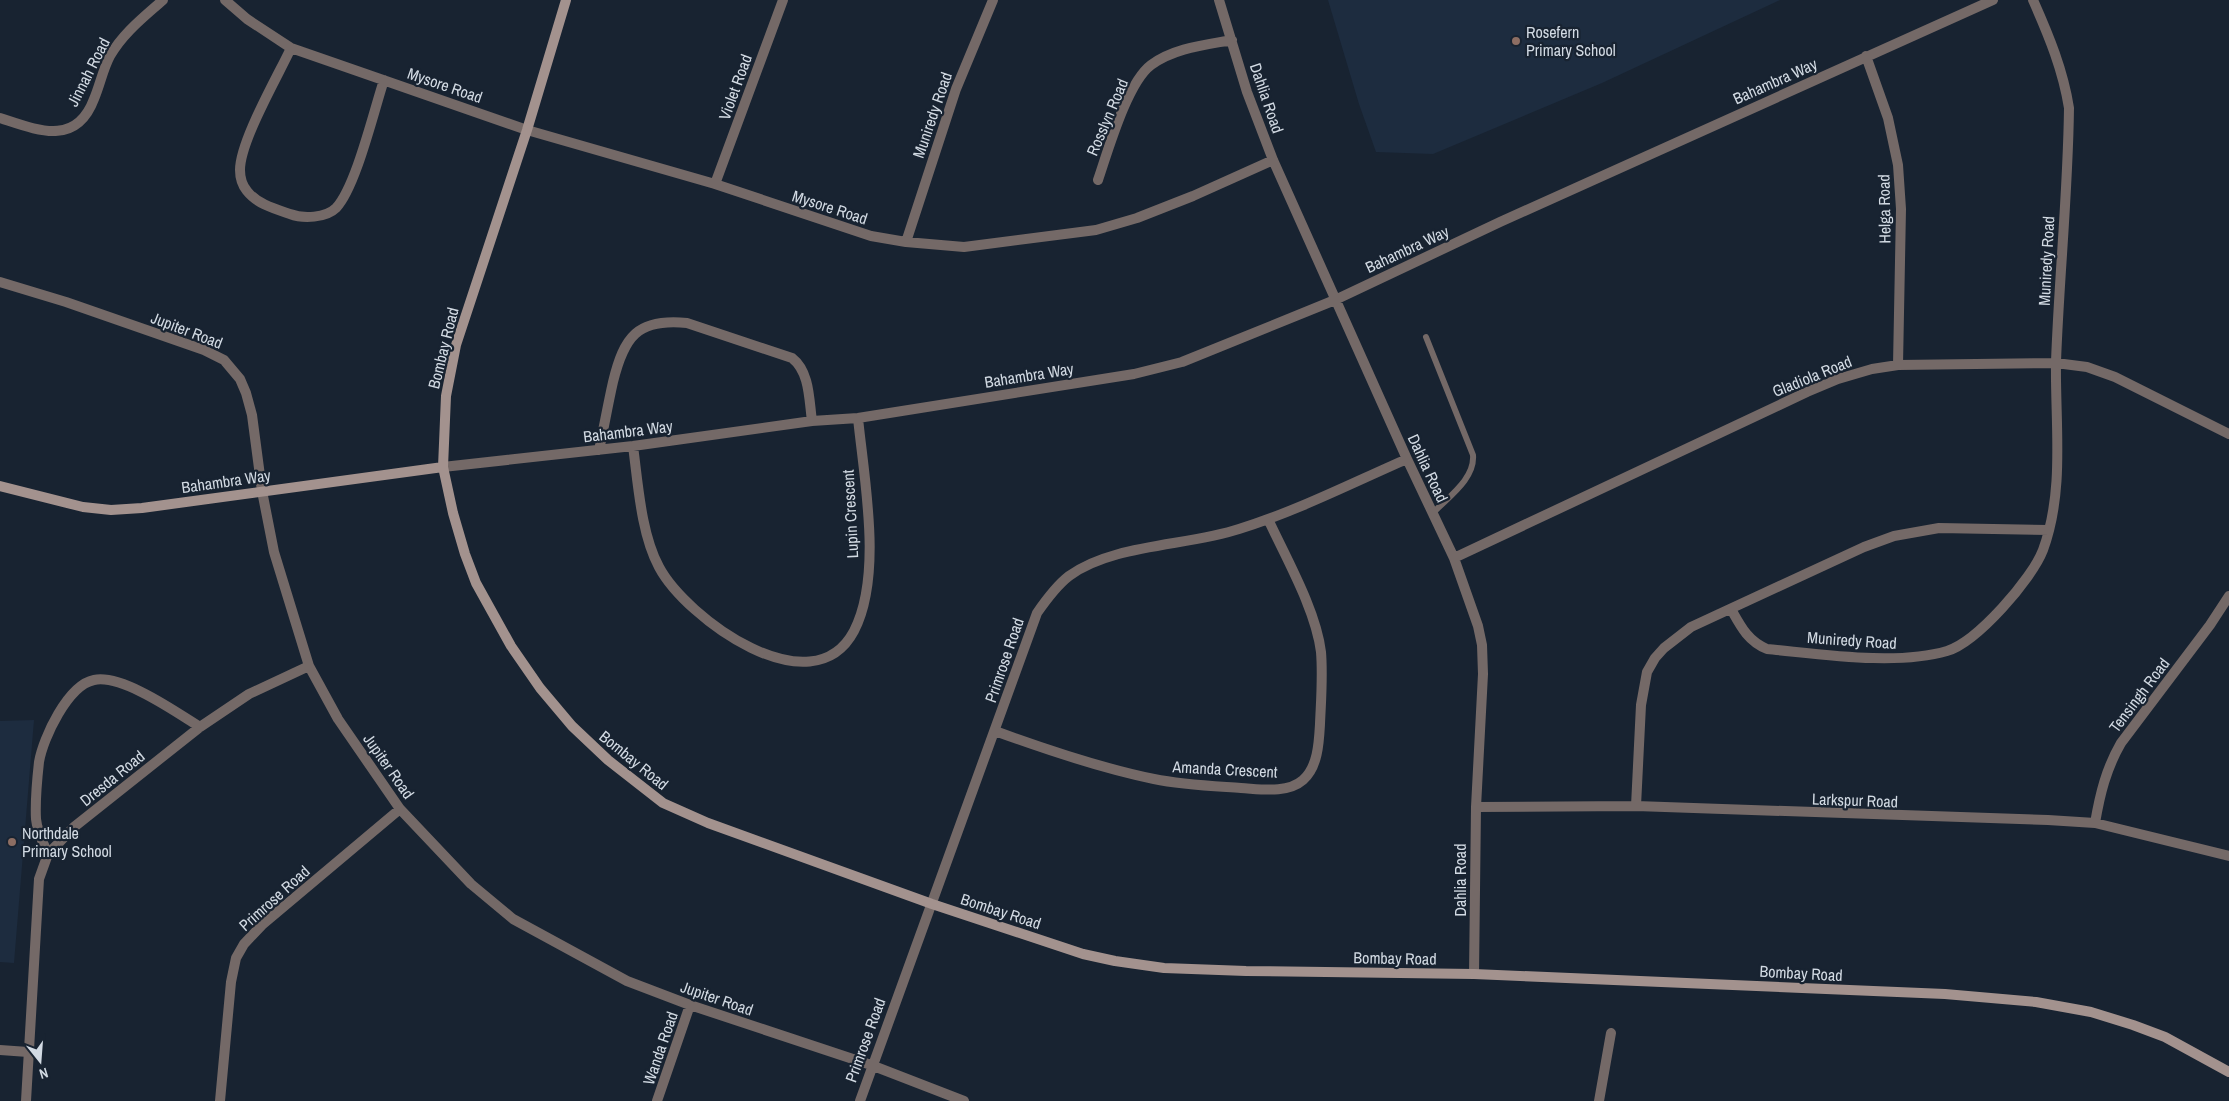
<svg xmlns="http://www.w3.org/2000/svg" width="2229" height="1101" viewBox="0 0 2229 1101" font-family="'Archivo Narrow',sans-serif">
  <rect width="100%" height="100%" fill="#182331"/>
  <path fill="#1d2c3f" d="M1328 0H1780L1602 83 1433 154 1376 152 1359 104Z
    M34 720 14 963 0 962V721Z"/>
  <g fill="none" stroke-linecap="round" stroke-linejoin="round">
    <path stroke="#746967" stroke-width="6" d="M1426 337 1473 455C1475 479 1448 497 1433 513"/>
    <path stroke="#746967" stroke-width="10" d="M225 0 247 19 291 48 340 65 527 130 715 184 871 236 906 242 964 247 1096 230 1137 218 1193 196 1273 160
      M1219 0 1247 92 1273 160 1407 459 1454 558 1478 626 1482 645 1483 674 1476 807 1474 974
      M291 48C278 76 240 141 240 170 240 177 242 185 247 191 257 204 275 209 290 214 303 219 326 218 336 208 356 187 374 110 384 80
      M1866 56 1888 118 1898 165 1901 209 1898 365
      M0 118C37 130 76 147 94 99 100 85 103 69 110 56 123 33 144 17 163 0
      M1098 180C1108 151 1127 83 1151 65 1174 48 1205 45 1232 40
      M715 184 783 0
      M906 242 956 89 993 0
      M0 282 66 302 204 350 224 360 240 379 246 393 252 415 262 491 274 552 309 666 338 719 400 809 471 884 513 919 627 981 690 1005 871 1065 964 1101
      M633 446C638 483 641 534 659 567 686 618 812 710 854 631 883 575 864 479 858 418
      M599 450C604 427 608 404 613 382 624 337 637 318 687 323L792 358C810 372 809 400 812 421
      M443 467 633 446 812 421 858 418 1134 374 1182 362 1335 300 1500 222 1993 0
      M1454 558 1807 392 1838 379 1872 369 1898 365 2056 363 2087 367 2115 377 2229 434
      M1731 609C1741 627 1748 641 1767 649 1820 654 1896 666 1947 651 1977 642 2032 579 2043 550 2065 490 2055 424 2056 362 2059 278 2068 193 2069 108 2063 70 2049 36 2033 0
      M995 731C1047 750 1100 768 1154 779 1183 785 1212 786 1241 788 1260 789 1287 794 1303 780 1318 767 1319 742 1320 724 1321 700 1323 676 1321 652 1316 610 1286 558 1268 519
      M1636 806 1641 705 1647 672 1655 658 1664 648 1691 627 1864 547 1894 536 1939 528 2049 530
      M1476 807 1636 806 2048 820 2095 823 2229 856
      M2095 823C2100 794 2106 769 2121 743L2210 625 2229 596
      M48 854C43 843 37 831 36 819 35 801 37 780 39 762 43 738 68 685 94 680 122 674 176 712 200 727
      M0 1050 28 1052
      M26 1101 39 879 48 854 74 827 200 727 249 694 309 666
      M220 1101 231 982 236 958 244 944 262 925 400 809
      M657 1101 690 1005
      M860 1101 1037 613C1046 600 1056 586 1069 576 1112 544 1188 546 1239 529 1297 511 1352 483 1407 459
      M1599 1101 1611 1033"/>
    <path stroke="#a3928e" stroke-width="10" d="M566 0 527 130 456 345 446 396 443 467 453 513 465 554 476 583 511 646 540 688 572 726 608 760 663 803 708 823 932 904 1083 954 1115 961 1164 968 1246 971 1474 974 1945 994 2036 1002 2091 1012 2133 1025 2165 1037 2229 1072
      M0 486 83 507 111 510 142 508 443 467"/>
  </g>
  <g fill="#8d6e63" stroke="#182331" stroke-width="2">
    <circle cx="1516" cy="41" r="5"/>
    <circle cx="12" cy="842" r="5"/>
  </g>
  <g text-anchor="middle" stroke-width="4.5" stroke-linejoin="round" paint-order="stroke">
    <g font-size="16" fill="#d2dae3" stroke="#182331" text-anchor="start">
      <text x="1526" y="38">Rosefern<tspan x="1526" dy="18">Primary School</tspan></text>
      <text x="22" y="839">Northdale<tspan x="22" dy="18">Primary School</tspan></text>
    </g>
    <g font-size="16" fill="#d2dae3" stroke="#182331">
      <text transform="translate(88 72) rotate(-63)" y="6">Jinnah Road</text>
      <text transform="translate(1775 81) rotate(-24)" y="6">Bahambra Way</text>
      <text transform="translate(445 85) rotate(19)" y="6">Mysore Road</text>
      <text transform="translate(735 87) rotate(-70)" y="6">Violet Road</text>
      <text transform="translate(1267 98) rotate(71)" y="6">Dahlia Road</text>
      <text transform="translate(932 115) rotate(-71)" y="6">Muniredy Road</text>
      <text transform="translate(1107 117) rotate(-67)" y="6">Rosslyn Road</text>
      <text transform="translate(830 207) rotate(18)" y="6">Mysore Road</text>
      <text transform="translate(1884 209) rotate(-91)" y="6">Helga Road</text>
      <text transform="translate(1407 249) rotate(-25)" y="6">Bahambra Way</text>
      <text transform="translate(2046 261) rotate(-87)" y="6">Muniredy Road</text>
      <text transform="translate(187 330) rotate(21)" y="6">Jupiter Road</text>
      <text transform="translate(443 348) rotate(-76)" y="6">Bombay Road</text>
      <text transform="translate(1029 375) rotate(-9)" y="6">Bahambra Way</text>
      <text transform="translate(1812 376) rotate(-22)" y="6">Gladiola Road</text>
      <text transform="translate(628 431) rotate(-7)" y="6">Bahambra Way</text>
      <text transform="translate(1428 468) rotate(65)" y="6">Dahlia Road</text>
      <text transform="translate(226 481) rotate(-8)" y="6">Bahambra Way</text>
      <text transform="translate(850 514) rotate(-93)" y="6">Lupin Crescent</text>
      <text transform="translate(1852 640) rotate(4)" y="6">Muniredy Road</text>
      <text transform="translate(1004 660) rotate(-71)" y="6">Primrose Road</text>
      <text transform="translate(2139 695) rotate(-53)" y="6">Tensingh Road</text>
      <text transform="translate(634 760) rotate(39)" y="6">Bombay Road</text>
      <text transform="translate(389 766) rotate(55)" y="6">Jupiter Road</text>
      <text transform="translate(1225 769) rotate(3)" y="6">Amanda Crescent</text>
      <text transform="translate(112 778) rotate(-39)" y="6">Dresda Road</text>
      <text transform="translate(1855 800) rotate(2)" y="6">Larkspur Road</text>
      <text transform="translate(1460 880) rotate(-90)" y="6">Dahlia Road</text>
      <text transform="translate(274 898) rotate(-42)" y="6">Primrose Road</text>
      <text transform="translate(1001 911) rotate(18)" y="6">Bombay Road</text>
      <text transform="translate(1395 958) rotate(1)" y="6">Bombay Road</text>
      <text transform="translate(1801 973) rotate(3)" y="6">Bombay Road</text>
      <text transform="translate(717 998) rotate(19)" y="6">Jupiter Road</text>
      <text transform="translate(865 1040) rotate(-70)" y="6">Primrose Road</text>
      <text transform="translate(660 1048) rotate(-71)" y="6">Wanda Road</text>
    </g>
  </g>
  <g transform="translate(40 1061) rotate(163)" stroke="#182331" stroke-width="4" paint-order="stroke">
  <path d="M0-4L9 19L0 12L-9 19Z" fill="#d2dae3"/>
  <text y="-8" font-size="14" font-weight="bold" text-anchor="middle" fill="#d2dae3">N</text>
  </g>
</svg>
